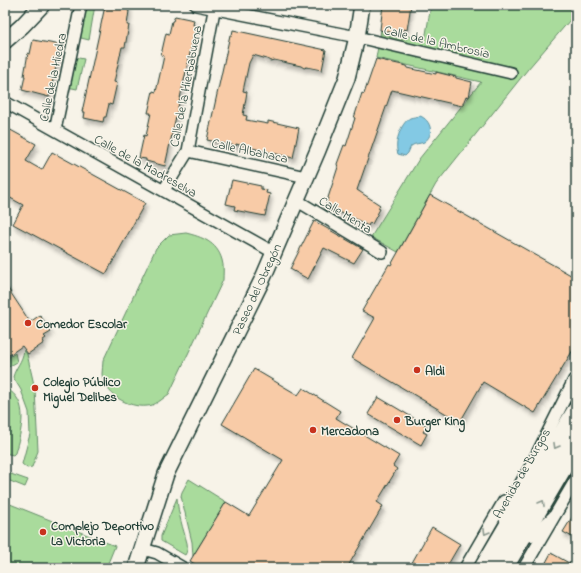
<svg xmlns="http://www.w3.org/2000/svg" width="581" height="573" viewBox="0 0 581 573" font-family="'Indie Flower',sans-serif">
  <defs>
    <filter id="shadow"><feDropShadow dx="2" dy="4" stdDeviation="2" flood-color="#0004"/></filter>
  </defs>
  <rect width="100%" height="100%" fill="#f7f3e8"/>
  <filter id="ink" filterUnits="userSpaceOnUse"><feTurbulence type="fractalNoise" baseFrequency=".025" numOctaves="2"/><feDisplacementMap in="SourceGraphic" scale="8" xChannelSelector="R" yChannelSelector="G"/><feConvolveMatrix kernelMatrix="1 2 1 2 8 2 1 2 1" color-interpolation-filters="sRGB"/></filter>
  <g filter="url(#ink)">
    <path fill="#a9db9c" stroke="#648c68" d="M80 5H95L89 40 73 36Z
      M431 5H576V13L528 69 436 184 398 252 371 237 419 159 481 82 376 58 381 30 425 40Z
      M68 56 84 59 77 89 62 86Z
      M186 233C202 237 217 242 222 260 224 266 223 274 223 280L169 394C162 399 155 406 147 406 128 408 104 394 102 374 102 370 103 365 103 361L156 248 169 235Z
      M24 350 27 354 35 389 38 451 32 467 27 468 22 464 30 434 29 412 21 390 13 377C16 366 22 363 24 350Z
      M15 353 17 362 5 369V360Z
      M5 388C31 400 21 432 15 453L13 455 5 453Z
      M575 461C566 486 557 506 538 525Z
      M5 472 28 480 25 487 5 479Z
      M189 479 226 502 193 556 192 542 181 496 182 492Z
      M177 498C178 514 183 528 187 543 188 548 187 552 185 555L161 541V536Z
      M5 502 115 546 106 568H5Z"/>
    <path fill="#83c9e4" stroke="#5b919e" d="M420 116C431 120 435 135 424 142 420 144 415 143 411 146L408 153 405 156 398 154C394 144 400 124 410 118 413 117 416 117 420 116Z"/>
    <path fill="#f8cba7" stroke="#1f3d34" filter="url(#shadow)" d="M109 5 129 6 128 11H129L127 25H129L125 47H122L114 82 117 83 112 105 109 104 106 117H104L103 122 84 118 85 112H82L105 6 108 7Z
      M383 5H411L407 30 404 29 403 35 380 30Z
      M175 16 194 20 193 25 196 26 165 166 146 161V159L139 158 144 135 146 136 151 113H148L153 91 156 92 164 56 161 55 166 33 169 34 172 21H173Z
      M233 30 326 50 322 70 307 67 304 68 301 66 274 60 270 61 267 59 253 55 249 63 243 91 247 92 243 115 247 116 246 120 268 124V121L299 128 293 158 236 144V146L207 140 230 35H232Z
      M33 40 61 45 49 97 22 90 25 76H24L28 53 30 54Z
      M376 59 407 66 408 68 417 70 436 74V72L456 77V78L472 82 469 97 466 96 462 106 392 90 357 190 380 205 378 208 380 209 372 224 370 222 368 226 354 218 353 220 326 204 338 167 337 164 344 145 346 146 355 118H354L362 93 364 94Z
      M5 127 36 144 26 161 42 170 52 152 145 203 106 274 13 224 23 205 5 195Z
      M232 180 261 186V189L267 190 266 193 270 194 265 216 234 210 235 206 226 204Z
      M430 195 576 278V345L535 413 483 382 460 422 352 358 375 318 362 311 389 264 391 265Z
      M314 221 363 249 354 263 324 248 308 279 290 269Z
      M5 284 30 322 40 315 51 332 44 336 46 338 43 340 44 343 28 354 22 346 5 358Z
      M254 369 298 395 303 388 340 411 336 418 399 456 393 466 397 469 377 502 383 506 347 568H201L190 561 226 502 249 516 283 460 222 424Z
      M378 397 427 426 423 432 427 434 421 445 368 414Z
      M576 511V539L563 532Z
      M432 527 460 544 446 568H409Z
      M551 553 576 567V568H543Z"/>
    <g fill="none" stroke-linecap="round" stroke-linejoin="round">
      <g stroke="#1f3d34" stroke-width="14">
        <path id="street" d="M196 5 357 37 511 73
          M5 102 273 252
          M55 130 81 5
          M188 151 306 177
          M164 190 188 151 215 5
          M296 200 382 252
          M554 516 534 535 522 537 508 529 504 515 512 498 532 464 574 380
          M143 549 157 553 183 568
          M465 568 504 501
          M524 568 576 479"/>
      </g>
      <g stroke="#1f3d34" stroke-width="18">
        <path id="secondary" d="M5 41 22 26 42 5
          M136 568 166 474 263 278 318 150 347 78 357 37 362 5"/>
      </g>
      <g stroke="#1f3d34" stroke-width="22">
        <path id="highway" d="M484 568 576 412
          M503 568 576 444"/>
      </g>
      <use href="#street" stroke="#f7f3e8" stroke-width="11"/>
      <use href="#secondary" stroke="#f7f3e8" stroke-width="15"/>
      <use href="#highway" stroke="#f7f3e8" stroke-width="19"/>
    </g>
    <defs><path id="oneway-chevron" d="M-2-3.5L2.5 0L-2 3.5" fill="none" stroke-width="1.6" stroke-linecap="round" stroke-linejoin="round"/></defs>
    <g stroke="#8b988e">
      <use href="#oneway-chevron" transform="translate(556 446) rotate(120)"/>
      <use href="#oneway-chevron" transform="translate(542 503) rotate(-60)"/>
      <use href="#oneway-chevron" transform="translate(486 532) rotate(120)"/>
    </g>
  </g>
  <g fill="#c8321e" stroke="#f7f3e8" stroke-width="1.5">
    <circle cx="28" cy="323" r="4"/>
    <circle cx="417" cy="370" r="4"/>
    <circle cx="35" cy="388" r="4"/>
    <circle cx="397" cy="420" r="4"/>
    <circle cx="313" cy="430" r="4"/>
    <circle cx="43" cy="532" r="4"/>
  </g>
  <g text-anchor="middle" stroke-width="3" stroke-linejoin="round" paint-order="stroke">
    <g font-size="13" fill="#1f3d34" stroke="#f7f3e8">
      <text transform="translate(437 41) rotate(13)" y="5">Calle de la Ambrosía</text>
      <text transform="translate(52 77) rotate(-78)" y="5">Calle de la Hiedra</text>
      <text transform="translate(185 86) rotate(-79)" y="5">Calle de la Hierbabuena</text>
      <text transform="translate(250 150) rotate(12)" y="5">Calle Albahaca</text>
      <text transform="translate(146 165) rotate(29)" y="5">Calle de la Madreselva</text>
      <text transform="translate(346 214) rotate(31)" y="5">Calle Menta</text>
      <text transform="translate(256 289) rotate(-65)" y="5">Paseo del Obregón</text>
      <text transform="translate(521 473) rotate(-60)" y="5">Avenida de Burgos</text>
    </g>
    <g font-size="13" font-weight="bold" fill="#1f3d34" stroke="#f7f3e8" text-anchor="start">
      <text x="36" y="328">Comedor Escolar</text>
      <text x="425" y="375">Aldi</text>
      <text x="43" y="386">Colegio Público<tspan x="43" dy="15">Miguel Delibes</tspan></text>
      <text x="405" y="425">Burger King</text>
      <text x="321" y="435">Mercadona</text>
      <text x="51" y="530">Complejo Deportivo<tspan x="51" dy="15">La Victoria</tspan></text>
    </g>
  </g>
  <rect width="581" height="573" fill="none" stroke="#f7f3e8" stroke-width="20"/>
  <rect x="10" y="10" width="561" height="553" fill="none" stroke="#1f3d34" stroke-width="1.5" filter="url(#ink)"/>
</svg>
